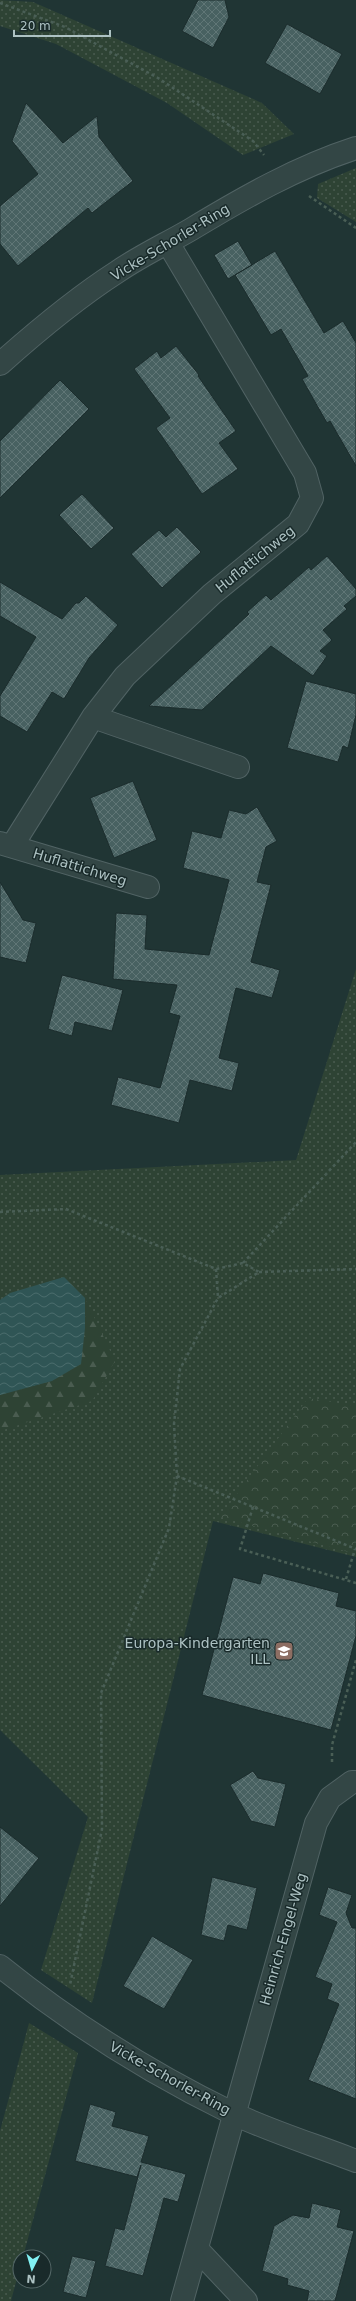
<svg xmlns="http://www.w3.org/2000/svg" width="356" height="2301" viewBox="0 0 356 2301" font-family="'DejaVu Sans',sans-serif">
  <defs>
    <pattern id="grass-dots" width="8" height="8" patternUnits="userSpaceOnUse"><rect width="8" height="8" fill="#2e4334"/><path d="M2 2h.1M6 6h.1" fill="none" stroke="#4a5c50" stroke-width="1.8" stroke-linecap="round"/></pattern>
    <pattern id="forest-firs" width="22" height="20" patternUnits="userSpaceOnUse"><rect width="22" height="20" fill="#2e4334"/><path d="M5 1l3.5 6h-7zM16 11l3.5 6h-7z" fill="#4a5c50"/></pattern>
    <pattern id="park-crowns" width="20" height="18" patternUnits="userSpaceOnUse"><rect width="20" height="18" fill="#2e4334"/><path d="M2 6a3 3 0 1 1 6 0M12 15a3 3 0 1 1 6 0" fill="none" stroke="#4a5c50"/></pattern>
    <pattern id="water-waves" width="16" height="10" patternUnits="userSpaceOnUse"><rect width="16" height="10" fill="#2f5555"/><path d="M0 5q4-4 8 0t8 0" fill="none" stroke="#4a6c6c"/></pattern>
    <pattern id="building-cross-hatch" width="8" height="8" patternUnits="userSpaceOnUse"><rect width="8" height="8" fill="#486161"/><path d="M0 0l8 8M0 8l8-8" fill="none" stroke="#607676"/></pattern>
  </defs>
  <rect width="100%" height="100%" fill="#203534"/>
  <path fill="url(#grass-dots)" d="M0 0 33 2 262 103 294 134 243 155 167 103 56 44 0 26Z
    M356 168V222L317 198 318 184Z
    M356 969V1557L213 1521 92 2003 41 1970 88 1817 0 1730V1175L296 1160Z
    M29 2023 78 2053 23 2257H20V2267L11 2301H0V2131Z"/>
  <path fill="url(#forest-firs)" d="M85 1298 115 1361 92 1401 0 1431V1395L52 1381 85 1328Z"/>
  <path fill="url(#park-crowns)" d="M308 1398 356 1406V1554L220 1517Z"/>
  <path fill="url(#water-waves)" d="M64 1277 85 1298V1328L81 1364 52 1381 0 1395V1300L10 1293Z"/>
  <path fill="url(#building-cross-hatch)" stroke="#1b2c2c" d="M198 0H225L229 17 213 48 182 31Z
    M287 24 342 54 320 94 265 63Z
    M26 103 63 143 97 116 99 137 133 181 92 213 88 208 18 266 0 244V206L38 174 12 141Z
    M238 241 252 265 228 279 214 255Z
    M275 251 324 333 343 321 356 343V466L330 421 327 423 302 379 308 376 281 329 271 335 235 275Z
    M176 346 199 375 198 376 236 431 219 443 238 469 202 494 156 428 170 418 134 369 157 351 161 358Z
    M60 380 89 409 0 498V441Z
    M82 494 114 528 91 549 59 515Z
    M177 527 201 552 162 588 131 554 159 530 166 537Z
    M327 556 356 589V596L344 606 347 609 323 630 332 640 320 651 327 656 313 676 271 646 202 710 149 706 249 614 247 612 266 595 271 600 309 567 311 570Z
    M0 582 62 619 76 603H79L86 596 118 625 89 658 64 699 52 692 27 732 0 716V696L36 637 0 616Z
    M306 681 356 694V715L348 748 343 746 338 762 287 748Z
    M133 781 157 840 114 858 90 798Z
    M257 807 277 841 266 847 257 882 271 885 251 962 280 970 272 998 236 988 219 1058 239 1063 232 1091 190 1080 179 1123 111 1105 118 1077 160 1088 180 1016 169 1013 177 985 113 979 116 913 147 915 145 949 209 955 229 880 183 868 192 831 221 838 229 810 246 814Z
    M0 882 23 920 36 923 26 963 0 957Z
    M62 975 123 990 112 1031 75 1022 72 1036 48 1029Z
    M263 1573 339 1593 336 1606 356 1611V1636L331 1730 202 1695 233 1577 260 1584Z
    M253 1771 258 1778 286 1784 275 1827 251 1821 230 1785Z
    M0 1827 39 1858 0 1906Z
    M212 1877 257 1888 247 1930 228 1925 224 1941 201 1935Z
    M328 1887 352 1895 346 1913 352 1928H356V2099L308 2080 339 2004 327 1999 332 1984 315 1977 337 1922 319 1915Z
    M152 1936 193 1960 164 2009 123 1986Z
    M90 2104 116 2112 112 2126 149 2136 141 2162 186 2174 178 2202 164 2198 143 2276 105 2266 115 2228 124 2230 141 2165 137 2177 75 2161Z
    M312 2203 341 2210 337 2227 354 2231 335 2301H307L309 2291 287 2285 288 2279 262 2271 274 2226 293 2215 309 2218Z
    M72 2256 96 2261 86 2298 63 2292Z"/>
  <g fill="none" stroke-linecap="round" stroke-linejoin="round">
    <g stroke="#516364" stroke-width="24">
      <path id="minor" d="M0 364C37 331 75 299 117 272 140 256 166 244 190 230 243 198 297 167 356 148
        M93 717 238 767
        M0 843 148 887
        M12 846 93 717 125 676 212 594 298 524 312 498 305 473 168 243
        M0 1966C72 2024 150 2073 232 2113 272 2132 315 2145 356 2161
        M197 2249 246 2301
        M182 2301 316 1823 330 1798 352 1782H356"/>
    </g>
    <path stroke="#4a5f56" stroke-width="2.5" stroke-dasharray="3 3" stroke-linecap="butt" d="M0 3 65 27 158 78 253 141 264 155
      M309 196 356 228
      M0 1212 66 1209 216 1269 243 1263 259 1272 218 1298 180 1369 174 1424 177 1476 169 1528 101 1693 102 1829 70 1985
      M243 1263 356 1142
      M216 1269 218 1298
      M259 1272 356 1269
      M177 1476 356 1549
      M253 1507 240 1549 356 1583
      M346 1579 355 1549
      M332 1762V1745L356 1660"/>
    <use href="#minor" stroke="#334645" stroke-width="22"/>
  </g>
  <defs>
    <g id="school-square" transform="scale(1)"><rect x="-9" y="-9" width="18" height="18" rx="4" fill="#8d6e63" stroke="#192a2a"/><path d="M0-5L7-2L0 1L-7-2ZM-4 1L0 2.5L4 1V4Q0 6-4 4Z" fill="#fff"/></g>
  </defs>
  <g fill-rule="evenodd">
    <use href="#school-square" x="284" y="1651"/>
  </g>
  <g text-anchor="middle" stroke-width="3" stroke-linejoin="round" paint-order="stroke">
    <g font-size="14" fill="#adc2c3" stroke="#192a2a">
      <text transform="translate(170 242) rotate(-31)" y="5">Vicke-Schorler-Ring</text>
      <text transform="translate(255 559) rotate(-39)" y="5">Huflattichweg</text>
      <text transform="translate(80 867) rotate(17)" y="5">Huflattichweg</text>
      <text transform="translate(283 1939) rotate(-74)" y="5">Heinrich-Engel-Weg</text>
      <text transform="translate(170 2078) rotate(29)" y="5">Vicke-Schorler-Ring</text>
    </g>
    <g font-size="14" fill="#adc2c3" stroke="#192a2a" text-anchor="end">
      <text x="270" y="1648">Europa-Kindergarten<tspan x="270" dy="16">ILL</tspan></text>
    </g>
  </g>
  <g transform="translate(32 2269) rotate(185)"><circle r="19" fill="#192a2a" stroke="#546767"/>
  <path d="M0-3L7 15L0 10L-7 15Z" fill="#81f1f3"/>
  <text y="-6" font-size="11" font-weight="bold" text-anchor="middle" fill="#adc2c3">N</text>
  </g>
  <path d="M14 30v6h96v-6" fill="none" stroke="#adc2c3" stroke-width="2"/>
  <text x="20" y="30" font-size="12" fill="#adc2c3" stroke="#192a2a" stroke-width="3" paint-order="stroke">20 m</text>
</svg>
